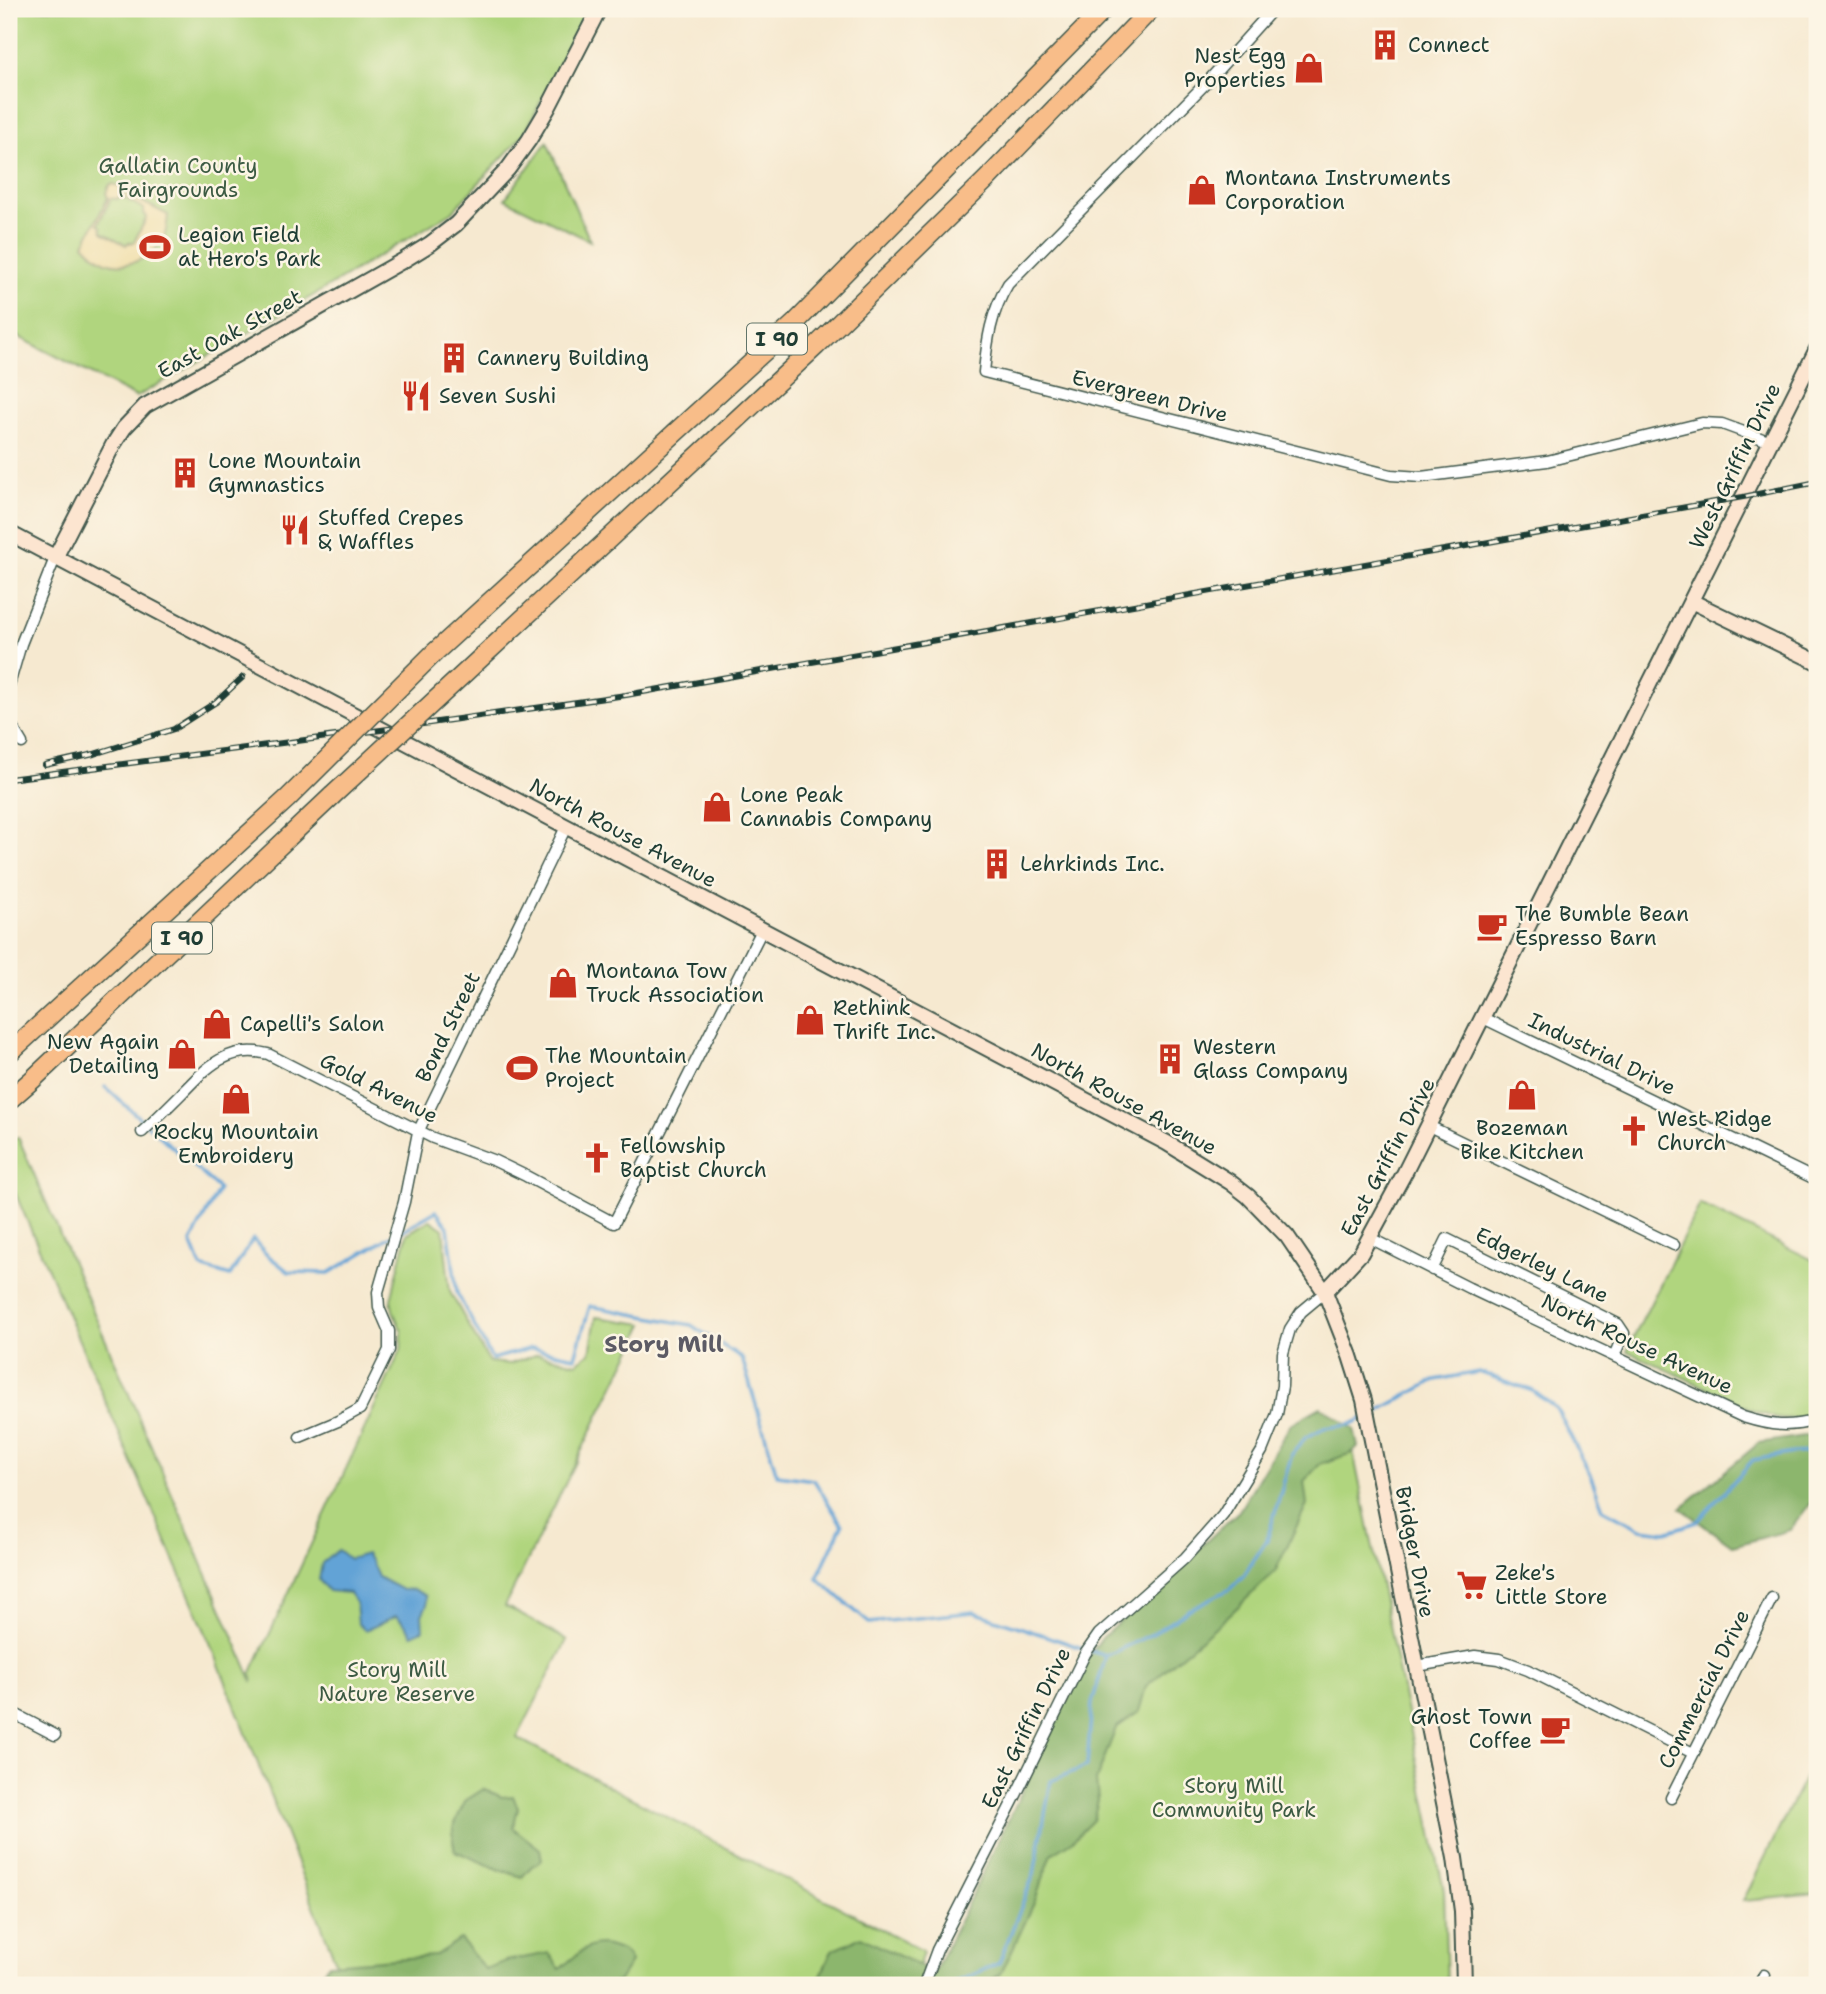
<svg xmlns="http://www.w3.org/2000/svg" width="1826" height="1994" viewBox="0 0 1826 1994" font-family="'Shantell Sans',sans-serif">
  <rect width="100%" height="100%" fill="#fcf5e5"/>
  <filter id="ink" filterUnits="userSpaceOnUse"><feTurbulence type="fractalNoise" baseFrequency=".0143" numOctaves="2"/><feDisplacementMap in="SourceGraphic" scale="14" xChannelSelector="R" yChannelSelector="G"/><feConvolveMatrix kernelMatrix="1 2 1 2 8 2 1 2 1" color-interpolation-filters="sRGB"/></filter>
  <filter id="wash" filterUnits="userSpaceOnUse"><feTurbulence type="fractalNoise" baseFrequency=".00686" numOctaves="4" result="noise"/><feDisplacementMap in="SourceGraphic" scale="28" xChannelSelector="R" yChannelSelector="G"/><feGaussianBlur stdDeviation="1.57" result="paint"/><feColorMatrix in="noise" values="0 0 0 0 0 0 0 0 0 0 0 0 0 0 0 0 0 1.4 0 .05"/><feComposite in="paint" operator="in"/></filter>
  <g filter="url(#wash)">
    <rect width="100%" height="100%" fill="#f6e9d0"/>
    <path fill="#b0d57e" stroke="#688959" stroke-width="2" d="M9 9H587L525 133 452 212 321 291 136 397 9 332Z
      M547 142 590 241 505 199Z
      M18 1137 253 1682 251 1674 401 1350 402 1332 393 1311 391 1299 407 1234 430 1220 443 1229 450 1292 489 1362 510 1364 538 1354 576 1363 590 1353 596 1317 644 1324 505 1606 567 1640 517 1738 923 1951 913 1985H345L214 1652 9 1179V1142Z
      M1700 1204 1817 1262V1414C1798 1421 1780 1420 1760 1413L1627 1351Z
      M1350 1437 1444 1891 1447 1985H933L1105 1643Z
      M1817 1753V1894L1743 1901Z"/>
    <path fill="#8cb66d" stroke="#567a50" stroke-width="2" d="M1321 1407 1354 1429 1358 1447 1350 1454 1320 1464 1304 1481 1307 1504 1275 1572 1227 1617 1146 1686 1139 1712 1116 1728 1096 1780 1098 1800 1093 1820 1072 1841 1052 1854 1034 1903 1001 1974 982 1985H774L782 1979 819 1980 832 1950 861 1937 934 1973 1085 1662 1102 1638 1239 1511 1291 1424Z
      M1817 1434V1502L1809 1505 1790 1530 1733 1546 1681 1508 1759 1443Z
      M484 1789 502 1797 513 1796 518 1808 513 1828 540 1849 542 1860 531 1867 522 1877 498 1869 455 1851 453 1841V1828L465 1801Z
      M460 1939 485 1969 506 1961 549 1953 560 1969C577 1955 590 1938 614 1948 623 1951 627 1953 631 1962L618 1982 612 1985H323L316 1980 329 1964 434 1956Z"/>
    <path fill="#eeda9e" stroke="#868c69" stroke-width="2" fill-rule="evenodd" d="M113 184 121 187V191L168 215C167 222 167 230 164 237 155 257 127 270 106 262 97 258 91 252 84 244L108 198 106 193 109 186ZM121 196 144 209V213L147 217 134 242 128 243 126 245 102 232 101 226 98 224 111 198 117 199Z"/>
    <path fill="#62a3d6" stroke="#407085" stroke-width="2" d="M338 1550 349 1559 366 1554 372 1563 378 1577 402 1590 413 1589 426 1596 427 1605 422 1615 423 1630 412 1635 405 1624 396 1616C385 1620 376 1627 365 1630L358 1624 356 1603 349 1593 328 1591 319 1580 322 1563Z"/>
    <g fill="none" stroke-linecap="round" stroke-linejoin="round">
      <path stroke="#62a3d6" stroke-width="3.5" d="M9 827 14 844 9 851
        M105 1087 219 1189 191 1242 201 1267 230 1276 253 1239 266 1254 289 1272 329 1273 391 1236
        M398 1233 436 1211 448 1227 457 1293 492 1359 532 1348 575 1357 590 1306 691 1325 742 1358 777 1475 814 1480 842 1525 817 1578 869 1623 974 1612 1106 1656
        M1371 1415 1435 1380 1479 1372 1533 1391 1557 1409 1591 1477 1603 1509 1641 1529 1666 1532 1697 1522 1753 1460 1793 1453 1817 1452
        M950 1985 999 1963 1034 1874 1051 1781 1087 1766 1092 1703 1106 1656 1154 1633 1188 1610 1230 1589 1244 1575 1267 1540 1292 1454 1306 1437 1324 1428 1349 1425 1364 1418"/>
    </g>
  </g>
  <g filter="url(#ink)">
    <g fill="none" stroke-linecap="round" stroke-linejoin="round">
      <g stroke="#3f574b" stroke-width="13">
        <path id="street" d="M1273 9 1209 80 1008 284C991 312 987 341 984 372L1391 475 1421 477 1547 461 1702 423 1722 424 1771 442
          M9 685 21 644 55 558
          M9 716 10 723 22 743
          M1483 1018 1817 1180
          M1429 1126 1674 1245
          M142 1132C156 1119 169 1106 182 1093 207 1067 229 1044 268 1054L433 1138 495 1161 526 1176 614 1223 762 930
          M1370 1238 1469 1288 1743 1417C1772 1426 1788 1428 1817 1420
          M1432 1270 1447 1239 1618 1324 1624 1333 1614 1356
          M300 1437 338 1421 360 1409 389 1350V1331L379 1308 378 1292 404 1202 418 1132 566 827
          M1417 1666 1475 1656 1499 1659 1528 1670 1693 1753
          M9 1711 55 1735
          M1671 1798 1772 1598
          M924 1985 937 1950 1014 1799 1085 1654 1099 1634 1185 1558 1223 1515 1262 1451 1277 1414 1282 1386 1283 1353 1290 1329 1301 1312 1325 1292
          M1759 1985 1764 1975"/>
      </g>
      <g stroke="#3f574b" stroke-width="18">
        <path id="secondary" d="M9 533 1167 1143 1230 1182 1248 1196 1287 1236 1325 1292 1350 1356 1364 1400 1455 1858 1462 1911 1464 1985
          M55 558 113 445 124 428 145 406 404 260 430 244 456 224 508 169 529 140 548 108 599 9
          M1691 601 1817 662
          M1325 1292 1361 1253 1405 1172 1817 349"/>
      </g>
      <g stroke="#3f574b" stroke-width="21">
        <path id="highway" d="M434 653 793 325 1104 9
          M484 655 816 346 986 180 1151 9
          M9 1053 287 799
          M9 1100 32 1080 332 796"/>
      </g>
      <use href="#street" stroke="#fff" stroke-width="10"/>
      <use href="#secondary" stroke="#fce5d0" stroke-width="14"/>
      <use href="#highway" stroke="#f8bd89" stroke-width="18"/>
      <g stroke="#1f3d34" stroke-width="6">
        <path id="rail" d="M45 765 94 754 174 729 216 702 243 677
          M9 779 381 730 626 695 1743 497 1817 482"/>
      </g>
      <use href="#rail" stroke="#fcf5e5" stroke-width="3.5" stroke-dasharray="10" stroke-linecap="butt"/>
      <g stroke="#3f574b" stroke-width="21" stroke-linecap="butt">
        <path id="highway-bridge" d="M332 796 484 655
          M287 799 434 653"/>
      </g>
      <use href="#highway-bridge" stroke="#f8bd89" stroke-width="18"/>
    </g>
  </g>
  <defs>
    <g id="building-bare" transform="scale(2.415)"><path d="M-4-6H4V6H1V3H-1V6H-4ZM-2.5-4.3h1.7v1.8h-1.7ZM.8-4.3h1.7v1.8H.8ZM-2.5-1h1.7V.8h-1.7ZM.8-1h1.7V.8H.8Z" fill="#c8321e" stroke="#fcf5e5" stroke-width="2.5" paint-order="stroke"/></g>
    <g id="shop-bare" transform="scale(2.415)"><path d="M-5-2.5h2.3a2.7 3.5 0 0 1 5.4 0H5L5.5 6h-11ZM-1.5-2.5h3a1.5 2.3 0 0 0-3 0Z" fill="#c8321e" stroke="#fcf5e5" stroke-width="2.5" paint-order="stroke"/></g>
    <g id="stadium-bare" transform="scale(2.415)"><path d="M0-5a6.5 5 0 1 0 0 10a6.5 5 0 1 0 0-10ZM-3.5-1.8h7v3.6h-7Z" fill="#c8321e" stroke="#fcf5e5" stroke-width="2.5" paint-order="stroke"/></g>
    <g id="restaurant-bare" transform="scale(2.415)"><path d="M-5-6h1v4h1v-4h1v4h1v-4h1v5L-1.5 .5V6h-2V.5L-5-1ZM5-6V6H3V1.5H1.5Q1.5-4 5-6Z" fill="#c8321e" stroke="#fcf5e5" stroke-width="2.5" paint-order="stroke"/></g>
    <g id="cafe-bare" transform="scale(2.415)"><path d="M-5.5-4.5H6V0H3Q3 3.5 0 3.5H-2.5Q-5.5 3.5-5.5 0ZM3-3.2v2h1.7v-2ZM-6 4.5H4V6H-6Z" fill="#c8321e" stroke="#fcf5e5" stroke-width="2.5" paint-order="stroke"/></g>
    <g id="church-bare" transform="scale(2.415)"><path d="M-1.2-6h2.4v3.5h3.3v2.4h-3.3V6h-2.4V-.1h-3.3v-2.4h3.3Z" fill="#c8321e" stroke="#fcf5e5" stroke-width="2.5" paint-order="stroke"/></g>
    <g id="supermarket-bare" transform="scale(2.415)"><path d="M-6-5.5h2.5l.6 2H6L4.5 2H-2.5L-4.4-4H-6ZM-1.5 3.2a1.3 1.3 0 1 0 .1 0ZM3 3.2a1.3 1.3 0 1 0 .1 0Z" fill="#c8321e" stroke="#fcf5e5" stroke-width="2.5" paint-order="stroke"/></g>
  </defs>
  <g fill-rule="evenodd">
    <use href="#building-bare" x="1385" y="45"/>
    <use href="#shop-bare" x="1309" y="68"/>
    <use href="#shop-bare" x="1202" y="190"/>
    <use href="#stadium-bare" x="155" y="247"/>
    <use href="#building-bare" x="454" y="358"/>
    <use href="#restaurant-bare" x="416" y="396"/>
    <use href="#building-bare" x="185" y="473"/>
    <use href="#restaurant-bare" x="295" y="530"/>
    <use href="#shop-bare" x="717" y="807"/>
    <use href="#building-bare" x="997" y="864"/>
    <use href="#cafe-bare" x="1492" y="926"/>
    <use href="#shop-bare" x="563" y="983"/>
    <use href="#shop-bare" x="810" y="1020"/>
    <use href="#shop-bare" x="217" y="1024"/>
    <use href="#shop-bare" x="182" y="1054"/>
    <use href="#building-bare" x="1170" y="1059"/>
    <use href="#stadium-bare" x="522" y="1068"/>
    <use href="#shop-bare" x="1522" y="1095"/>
    <use href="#shop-bare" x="236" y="1099"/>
    <use href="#church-bare" x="1634" y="1131"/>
    <use href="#church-bare" x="597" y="1158"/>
    <use href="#supermarket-bare" x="1472" y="1585"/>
    <use href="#cafe-bare" x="1555" y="1729"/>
  </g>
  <g text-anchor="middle" stroke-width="5" stroke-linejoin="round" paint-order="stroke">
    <g fill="#fcf5e5" stroke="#617469" stroke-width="2">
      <rect x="747" y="323.5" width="60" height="31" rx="5"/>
      <rect x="152" y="922.5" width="60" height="31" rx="5"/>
    </g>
    <g font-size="19" font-weight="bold" fill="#1f3d34">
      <text x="777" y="346">I 90</text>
      <text x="182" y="945">I 90</text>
    </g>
    <g font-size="21" fill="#1f3d34" stroke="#fcf5e5" text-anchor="start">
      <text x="1408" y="52">Connect</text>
      <text x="1286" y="63" text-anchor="end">Nest Egg<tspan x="1286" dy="24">Properties</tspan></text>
      <text x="1225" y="185">Montana Instruments<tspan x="1225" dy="24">Corporation</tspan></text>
      <text x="178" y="242">Legion Field<tspan x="178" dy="24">at Hero's Park</tspan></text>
      <text x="477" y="365">Cannery Building</text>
      <text x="439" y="403">Seven Sushi</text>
      <text x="208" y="468">Lone Mountain<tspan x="208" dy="24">Gymnastics</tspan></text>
      <text x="318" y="525">Stuffed Crepes<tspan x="318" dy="24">&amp; Waffles</tspan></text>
      <text x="740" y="802">Lone Peak<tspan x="740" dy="24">Cannabis Company</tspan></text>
      <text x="1020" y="871">Lehrkinds Inc.</text>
      <text x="1515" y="921">The Bumble Bean<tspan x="1515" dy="24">Espresso Barn</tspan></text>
      <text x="586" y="978">Montana Tow<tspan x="586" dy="24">Truck Association</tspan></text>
      <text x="833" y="1015">Rethink<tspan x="833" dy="24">Thrift Inc.</tspan></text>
      <text x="240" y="1031">Capelli's Salon</text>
      <text x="159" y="1049" text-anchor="end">New Again<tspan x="159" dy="24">Detailing</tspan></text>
      <text x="1193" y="1054">Western<tspan x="1193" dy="24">Glass Company</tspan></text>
      <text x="545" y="1063">The Mountain<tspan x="545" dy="24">Project</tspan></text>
      <text x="1657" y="1126">West Ridge<tspan x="1657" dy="24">Church</tspan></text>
      <text x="1522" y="1135" text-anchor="middle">Bozeman<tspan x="1522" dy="24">Bike Kitchen</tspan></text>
      <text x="236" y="1139" text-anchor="middle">Rocky Mountain<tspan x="236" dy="24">Embroidery</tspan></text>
      <text x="620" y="1153">Fellowship<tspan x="620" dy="24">Baptist Church</tspan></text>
      <text x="1495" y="1580">Zeke's<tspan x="1495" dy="24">Little Store</tspan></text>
      <text x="1532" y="1724" text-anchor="end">Ghost Town<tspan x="1532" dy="24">Coffee</tspan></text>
    </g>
    <g font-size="21" fill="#3c5b43" stroke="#fcf5e5">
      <text x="178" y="173">Gallatin County<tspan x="178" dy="24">Fairgrounds</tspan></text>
      <text x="397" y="1677">Story Mill<tspan x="397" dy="24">Nature Reserve</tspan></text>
      <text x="1234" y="1793">Story Mill<tspan x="1234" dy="24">Community Park</tspan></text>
    </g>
    <g font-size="21" fill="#1f3d34" stroke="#fcf5e5">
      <text transform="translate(230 334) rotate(-29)" y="7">East Oak Street</text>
      <text transform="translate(1150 396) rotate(14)" y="7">Evergreen Drive</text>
      <text transform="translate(1735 466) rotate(-64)" y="7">West Griffin Drive</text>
      <text transform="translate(623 833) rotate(28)" y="7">North Rouse Avenue</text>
      <text transform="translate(448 1027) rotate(-64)" y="7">Bond Street</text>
      <text transform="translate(1602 1054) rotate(26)" y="7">Industrial Drive</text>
      <text transform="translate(379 1088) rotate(27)" y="7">Gold Avenue</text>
      <text transform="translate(1124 1099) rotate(29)" y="7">North Rouse Avenue</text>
      <text transform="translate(1388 1157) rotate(-62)" y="7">East Griffin Drive</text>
      <text transform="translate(1542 1265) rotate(26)" y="7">Edgerley Lane</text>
      <text transform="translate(1637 1344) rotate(25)" y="7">North Rouse Avenue</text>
      <text transform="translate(1415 1552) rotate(79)" y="7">Bridger Drive</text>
      <text transform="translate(1704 1689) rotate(-63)" y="7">Commercial Drive</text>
      <text transform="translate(1026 1728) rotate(-64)" y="7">East Griffin Drive</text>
    </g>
    <g font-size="23" font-weight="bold" fill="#5c5b65" stroke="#fcf5e5">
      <text x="664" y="1352">Story Mill</text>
    </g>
  </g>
  <rect width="1826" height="1994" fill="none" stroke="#fcf5e5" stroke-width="35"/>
</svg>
